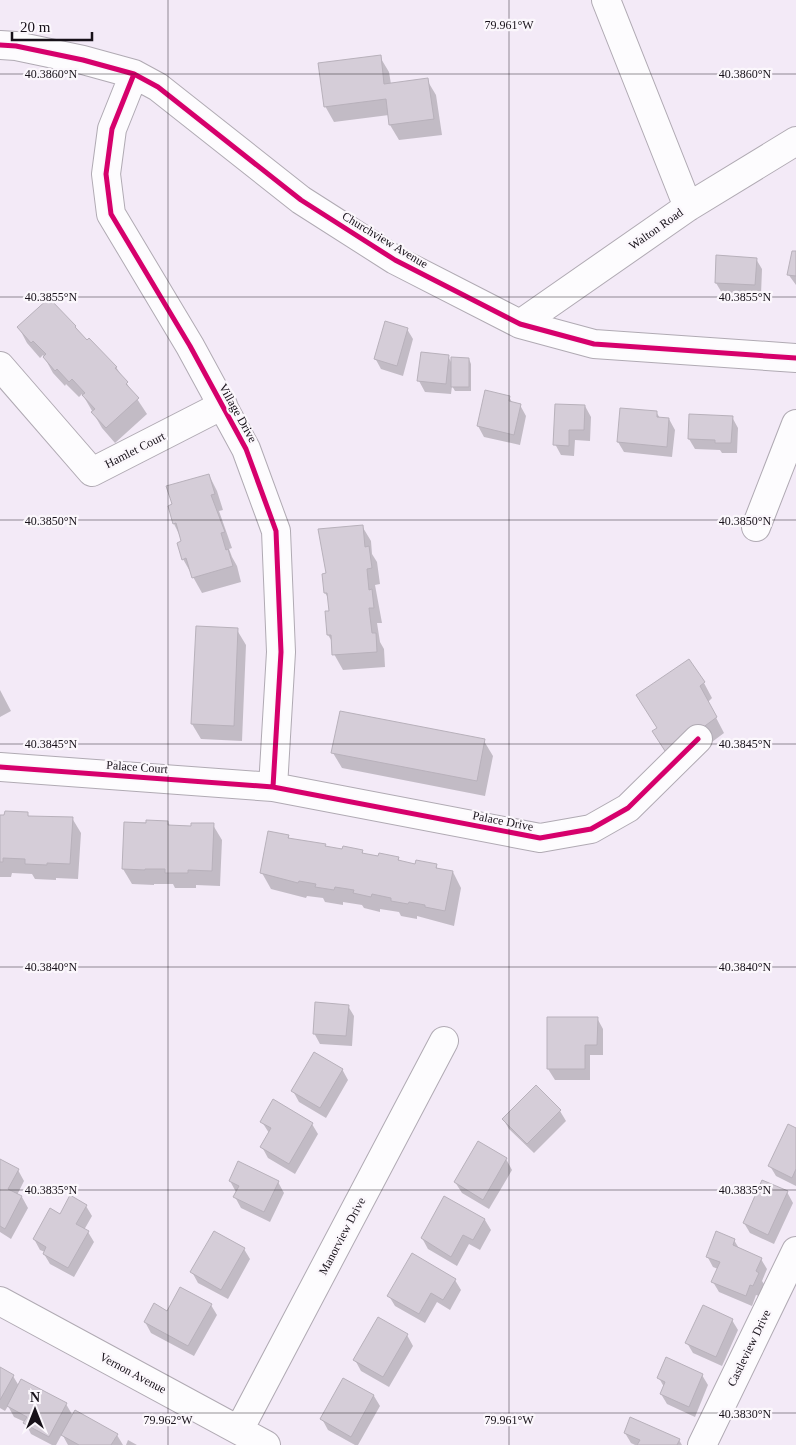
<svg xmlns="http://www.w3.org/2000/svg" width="796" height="1445" viewBox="0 0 796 1445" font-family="Georgia,serif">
  <rect width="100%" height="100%" fill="#f3eaf7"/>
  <path fill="#0003" d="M380 57 389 72 391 84 427 80 436 95 442 135 399 140 390 125 389 115 334 122 325 106Z
    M796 253V285L788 274Z
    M756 259 762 269 761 295 722 293 716 283Z
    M75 326 86 342 89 340 116 367 147 414 115 443 102 428 84 397 82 394 79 397 66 384 65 386 53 373 43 355 40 358 27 343 19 328Z
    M407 329 413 339 403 376 381 369 375 358Z
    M448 356 452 364 469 359 471 364V391H455L452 386 451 394 425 392 419 381Z
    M509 397 513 404 520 405 526 416 520 445 484 437 478 426Z
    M585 406 591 417 590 441 575 440 574 456 561 455 555 444Z
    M656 412 660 418 669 419 675 430 672 457 624 452 618 442Z
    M732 417 738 428 737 453H722L720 450 695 449 689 439Z
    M209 475 217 491 223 510 219 511 232 548 229 549 232 557 237 566 241 582 202 593 183 559V542L174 524 169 506Z
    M362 526 371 541 372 554 377 562 380 584 375 585 382 623H377L380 642 384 649 385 667 343 670 334 654 333 643 328 635 331 612 329 599 325 593 324 575 327 574Z
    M237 630 246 645 242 741 201 739 192 724Z
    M704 683 712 698 708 702 724 733 677 768 658 729 647 711Z
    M0 690 11 711 0 717Z
    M484 741 493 756 485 796 342 768 333 753Z
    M27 813 29 818H72L81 833 78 879 56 878V880L35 879 32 874 12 873 11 877H0V816Z
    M168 822 170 826 192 827 213 825 222 840 220 886 196 885V888H175L173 884H154V885L132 884 123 869 125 823Z
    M288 836 290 840 325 845 327 848 362 851 364 855 398 858 400 862 416 865H436L438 870 453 872 461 888 454 926 417 916V919L401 916 399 912 380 909V912L364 908 362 905 343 902V905L325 902 323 898 307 896 306 898 271 889 262 873Z
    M348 1006 354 1016 352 1046 320 1044 314 1033Z
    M548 1018H597L603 1029V1055H590V1080H555L548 1069Z
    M342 1069 348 1080 326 1118 299 1102 293 1091Z
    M536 1086 560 1111 566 1121 534 1153 509 1129 503 1119Z
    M262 1122 312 1124 318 1134 295 1174 268 1158 262 1147 269 1133Z
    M796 1129V1186L776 1176 770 1166Z
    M478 1143 506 1159 512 1170 489 1209 462 1193 455 1182Z
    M0 1160 18 1170 24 1181 17 1195 22 1197 28 1208 11 1239 0 1232Z
    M230 1181 278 1182 284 1193 270 1222 241 1208 235 1197 236 1192Z
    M787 1192 793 1203 774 1244 750 1233 744 1223Z
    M444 1198 485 1220 491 1230 480 1250 469 1244 457 1266 428 1249 422 1238Z
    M86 1206 92 1216 84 1230 88 1232 94 1242 74 1277 50 1264 44 1254 45 1252 40 1250 34 1239 60 1216Z
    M734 1240 740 1250 761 1259 767 1269 762 1281 764 1284 759 1296 756 1295 752 1306 719 1292 713 1282 718 1269 713 1267 707 1256Z
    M244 1249 250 1259 228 1299 198 1283 192 1272Z
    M455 1280 461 1290 450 1310 437 1302 425 1323 395 1306 389 1296Z
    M211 1305 217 1315 194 1356 151 1333 145 1322 168 1312Z
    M732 1320 738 1330 722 1366 693 1353 687 1343Z
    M407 1335 413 1346 389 1387 361 1371 355 1360Z
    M0 1369 13 1376 19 1386 66 1404 73 1416 117 1435 123 1445H68L62 1434 56 1445H52L31 1434 25 1422 14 1417 8 1406 5 1411 0 1408Z
    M702 1375 708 1385 695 1417 667 1404 661 1394 664 1387 659 1378Z
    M344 1379 374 1396 380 1406 358 1445H355L328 1430 322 1419Z
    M625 1433 679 1440 682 1445H635L631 1443Z
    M128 1440 137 1445H126Z"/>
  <path fill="#d5cdd8" stroke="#b8b1bb" d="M381 55 384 84 428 78 434 119 389 125 386 99 324 107 318 63Z
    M792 251H796V276L787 275Z
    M716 255 757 258 755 285 715 283Z
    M49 298 76 326 75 327 87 340 89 338 117 367 115 368 128 382 126 384 139 398 106 428 91 412 95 409 82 395 85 393 72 379 69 382 57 369 55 371 43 357 46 354 33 341 31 343 17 327Z
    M385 321 408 328 397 366 374 359Z
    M421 352 449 355 446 384 417 381Z
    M451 357 469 358V387H451Z
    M485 390 510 396 509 401 521 404 514 435 477 426Z
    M555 404 585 405 584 430H569V446L553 445Z
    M620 408 657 411V417L669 418 667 447 617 442Z
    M689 414 733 416 731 443H715V440L688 439Z
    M209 474 215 494 211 495 225 532 221 533 226 550 228 549 233 566 192 578 186 558 182 560 177 543 181 541 176 523 173 524 168 506 172 504 166 486Z
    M363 525 365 547 369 546 372 568 367 569 369 590 372 589 374 608H369L372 633H376L377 652 332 655 331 635H327L325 611H329L327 593H324L322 574 326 573 318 529Z
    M196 626 238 628 234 726 191 724Z
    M689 659 705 682 700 686 717 717 667 754 652 731 657 728 636 695Z
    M340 711 485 739 477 781 331 753Z
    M5 811 28 812V816L73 817 70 864 47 863V865L25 864V859L3 858V862H0V815H4Z
    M146 820 168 821V825L191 826V823H214L212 871 188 870V873H165V869H145V870L122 869 124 822 146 823Z
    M268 831 289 835 288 838 326 844 325 846 342 849 343 846 363 850 362 853 378 856 379 853 399 857 398 860 415 864 416 860 437 864 436 868 453 871 445 911 425 907V905L409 902 408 904 391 901V898L372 894 371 897 353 893 354 890 335 887 334 890 315 887 316 884 299 881 298 883 260 873Z
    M315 1002 349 1005 346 1036 313 1034Z
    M547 1017H598L597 1045H585V1069H547Z
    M314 1052 343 1069 320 1108 291 1091Z
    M536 1085 561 1110 527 1144 502 1119Z
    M273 1099 313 1123 289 1164 260 1147 271 1128 260 1122Z
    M788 1124 796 1128V1169L792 1178 768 1166Z
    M478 1141 507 1158 483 1200 454 1182Z
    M0 1159 19 1169 8 1189 22 1196 5 1229 0 1226Z
    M238 1161 279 1181 264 1212 233 1197 239 1186 229 1181Z
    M762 1180 788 1191 768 1235 743 1223Z
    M70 1195 87 1205 76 1224 89 1231 68 1268 43 1254 46 1247 33 1239 50 1208 60 1214Z
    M444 1196 485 1219 473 1240 463 1235 451 1257 421 1238Z
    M214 1231 245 1248 221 1290 190 1272Z
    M716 1231 735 1239 733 1245 762 1258 756 1271 759 1273 753 1286 750 1285 746 1296 711 1282 720 1262 706 1257Z
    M412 1253 456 1279 443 1300 431 1293 419 1314 387 1296Z
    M180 1287 212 1304 188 1346 144 1322 154 1303 167 1311Z
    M703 1305 733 1319 716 1357 685 1343Z
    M378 1317 408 1334 383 1377 353 1360Z
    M666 1357 703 1374 689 1407 660 1394 665 1382 657 1378Z
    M0 1367 14 1375 0 1400Z
    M343 1378 374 1395 351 1437 320 1419Z
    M21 1379 67 1403 49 1437 23 1423 27 1417 7 1406Z
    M75 1410 118 1434 111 1445H79L61 1435Z
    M630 1417 680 1439 677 1445H637L640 1440 624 1433Z"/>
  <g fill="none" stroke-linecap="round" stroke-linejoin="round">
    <g stroke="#b0aab3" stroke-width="30">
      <path id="minor" d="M606 0 688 207
        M0 45 16 46 83 60 134 74 158 87 301 200 395 260 520 324 594 344 796 358
        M134 74 112 129 106 174 111 214 190 346 246 449 276 531 281 652 273 787
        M520 324 688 207 796 141
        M0 366 92 472 223 405
        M756 527 796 424
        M0 767 273 787 540 838 591 829 628 808 698 739
        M0 1301 266 1445
        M239 1430 444 1041
        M702 1445 796 1251"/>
    </g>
    <use href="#minor" stroke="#fdfcfe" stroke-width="28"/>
    <g stroke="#fbf7fc" stroke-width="8">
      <path id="cycleway" d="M0 45 16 46 83 60 134 74 158 87 301 200 395 260 520 324 594 344 796 358
        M134 74 112 129 106 174 111 214 190 346 246 449 276 531 281 652 273 787
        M0 767 273 787 540 838 591 829 628 808 698 739"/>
    </g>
    <use href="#cycleway" stroke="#d6006c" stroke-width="5"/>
  </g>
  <path fill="none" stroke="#171119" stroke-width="1" stroke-opacity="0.45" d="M168 0V1445M509 0V1445M0 74H796M0 297H796M0 520H796M0 744H796M0 967H796M0 1190H796M0 1413H796"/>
  <g text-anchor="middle" stroke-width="4.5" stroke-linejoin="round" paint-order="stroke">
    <g font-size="12" fill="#171119" stroke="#fbf7fc">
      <text transform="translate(656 229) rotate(-35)" y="4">Walton Road</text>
      <text transform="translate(385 240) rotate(31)" y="4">Churchview Avenue</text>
      <text transform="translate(238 413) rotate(61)" y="4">Village Drive</text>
      <text transform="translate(135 450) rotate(-27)" y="4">Hamlet Court</text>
      <text transform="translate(137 767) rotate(4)" y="4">Palace Court</text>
      <text transform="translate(503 821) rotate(11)" y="4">Palace Drive</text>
      <text transform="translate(342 1236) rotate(-62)" y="4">Manorview Drive</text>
      <text transform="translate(749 1348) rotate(-64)" y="4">Castleview Drive</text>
      <text transform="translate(133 1373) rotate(28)" y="4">Vernon Avenue</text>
    </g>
  </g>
  <g font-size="12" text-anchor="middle" fill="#171119" stroke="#fbf7fc" stroke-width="4.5" stroke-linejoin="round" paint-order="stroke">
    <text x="509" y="29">79.961°W</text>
    <text x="51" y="78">40.3860°N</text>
    <text x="745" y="78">40.3860°N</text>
    <text x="51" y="301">40.3855°N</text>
    <text x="745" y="301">40.3855°N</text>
    <text x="51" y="525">40.3850°N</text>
    <text x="745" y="525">40.3850°N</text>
    <text x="51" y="748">40.3845°N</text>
    <text x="745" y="748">40.3845°N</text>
    <text x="51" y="971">40.3840°N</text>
    <text x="745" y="971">40.3840°N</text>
    <text x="51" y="1194">40.3835°N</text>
    <text x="745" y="1194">40.3835°N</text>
    <text x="745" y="1418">40.3830°N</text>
    <text x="168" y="1424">79.962°W</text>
    <text x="509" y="1424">79.961°W</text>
  </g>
  <g transform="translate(35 1410)" stroke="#fbf7fc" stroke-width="4" paint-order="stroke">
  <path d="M0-4L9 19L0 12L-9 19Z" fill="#171119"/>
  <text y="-8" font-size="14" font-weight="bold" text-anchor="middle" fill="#171119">N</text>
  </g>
  <path d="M12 32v8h80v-8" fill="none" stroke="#171119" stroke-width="2.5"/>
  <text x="20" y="32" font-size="15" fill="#171119" stroke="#fbf7fc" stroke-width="4" paint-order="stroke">20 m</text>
</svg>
